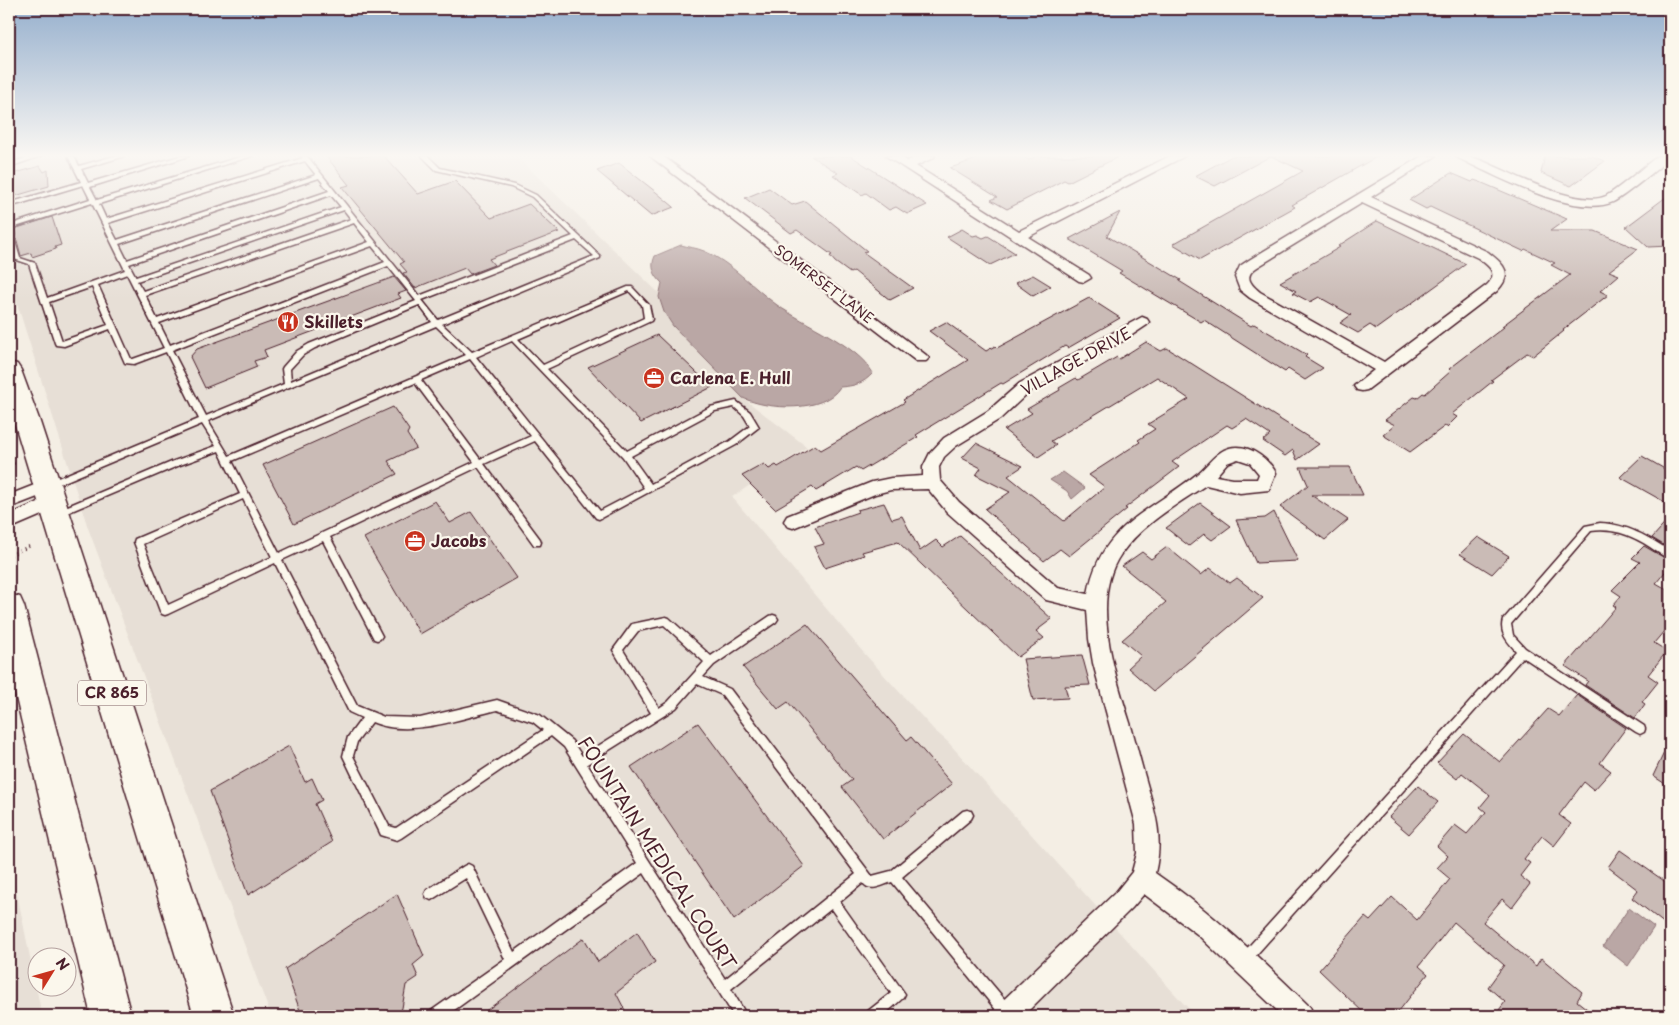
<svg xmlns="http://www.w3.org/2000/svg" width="1679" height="1025" viewBox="0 0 1679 1025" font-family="'Playpen Sans',sans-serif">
  <rect width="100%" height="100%" fill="#f4eee4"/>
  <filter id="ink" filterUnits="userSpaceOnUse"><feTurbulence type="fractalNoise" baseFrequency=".02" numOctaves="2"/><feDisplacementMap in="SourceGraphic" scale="10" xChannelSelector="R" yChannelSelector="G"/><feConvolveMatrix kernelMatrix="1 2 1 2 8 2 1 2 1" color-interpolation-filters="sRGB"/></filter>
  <g filter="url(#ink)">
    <path fill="#e7dfd6" d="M9 156H516L660 294 659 297 664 312 673 326 708 361 714 369 743 398 807 447 732 497 863 652 934 730 948 742 1183 1003 1197 1016H271L88 528 9 278Z
      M9 854 42 1016H9Z"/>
    <path fill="#baa7a5" stroke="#8d7174" d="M681 245C688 247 697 248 704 251 731 262 753 288 777 305 805 325 856 344 873 373 863 384 854 386 840 387 824 413 768 410 743 398L673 326 664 312 659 297 662 283C654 275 650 267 655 256Z
      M1063 472 1085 488 1072 499 1067 491 1050 480Z
      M1629 908 1654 927 1628 966 1603 946Z"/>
    <path fill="#cabbb6" stroke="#4a1f2b" d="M326 156H384L418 194 455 181 491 218 529 204 559 232 489 259 494 265 470 274 465 268 415 288 403 273 407 272 400 264 404 262 342 187 349 185Z
      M811 156H851L927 205 907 214 896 207 889 210 866 193 862 195 833 175 838 173Z
      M986 156H1021L1029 160 1037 156H1120L1068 182 1064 180 1007 209 991 200 997 197 950 168Z
      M1232 156H1378L1292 205 1295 207 1200 260 1173 244 1303 171 1271 156 1215 186 1195 176Z
      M1545 156H1591L1605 161 1571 186 1541 173Z
      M619 163 656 192 674 207 651 216 597 171Z
      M40 166 44 172 48 170 49 186 15 196 9 175Z
      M1451 173 1472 182 1474 180 1480 182 1567 219 1550 231H1595L1638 249 1609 271 1619 275 1600 291 1608 295 1563 330 1564 331 1533 356 1527 353 1491 380 1493 381 1452 414 1457 417 1447 427 1445 426 1410 452 1383 435 1395 425 1385 420 1414 397 1417 398 1423 393 1425 394 1451 371 1449 369 1504 327 1502 326 1570 275 1551 265 1555 263 1525 249 1523 251 1430 207 1426 209 1409 200Z
      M769 188 792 205 805 201 867 251 863 252 913 288 890 300 854 271 850 273 835 262 830 256 832 255 797 230 791 233 745 198Z
      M1670 194V246L1648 247 1626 227Z
      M1120 212 1107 236 1181 280 1179 281 1251 326 1254 324 1307 355 1305 357 1323 368 1305 380 1288 369 1285 372 1204 320 1201 322 1119 273 1122 271 1069 239Z
      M52 217 61 245 55 247 56 249 32 257 31 253 21 256 14 229Z
      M1377 221 1466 264 1376 329 1370 325 1358 333 1340 323 1351 315 1319 297 1310 302 1293 293 1296 291 1280 282 1340 247 1338 246Z
      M962 229 973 236 977 235 983 238 988 236 1015 253 990 265 947 237Z
      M1033 275 1051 286 1033 296 1015 283Z
      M394 277 406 291 398 294 401 298 264 350 267 357 254 361 257 367 205 388 190 357 197 349Z
      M1089 298 1120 318 1068 348 1065 346 1003 384 1001 383 916 435 918 437 861 471 856 467 816 491 812 487 775 509 742 476 764 464 769 469 776 465 778 467 815 445 821 450 905 402 903 400 968 360 929 331 946 322 986 351 995 346 997 348Z
      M657 335 712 387 641 423 588 367Z
      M1146 342 1161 351 1167 348 1319 444 1297 460 1293 450 1285 456 1263 441 1270 435 1246 419 1232 428 1227 425 1172 462 1179 467 1125 508 1127 509 1069 556 1060 549 1044 561 985 509 1010 492 976 475 981 468 962 458 976 443 1023 466 1008 476 1064 521 1105 487 1089 475 1140 442 1138 440 1155 429 1148 424 1189 399 1157 377 1051 441 1056 445 1038 457 1004 430 1032 413 1027 409 1060 390 1059 388 1076 378 1078 380 1117 357 1119 359Z
      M393 407 409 430 407 434 416 448 388 461 397 474 294 524 263 465Z
      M1642 456 1670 472V505L1620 477Z
      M1300 467H1350L1363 495H1311L1348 520 1325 540 1280 507 1308 485Z
      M435 501 450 523 471 512 517 578 420 634 364 538Z
      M884 503 892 519 902 516 920 551 936 540 943 547 960 536 1052 619 1036 631 1044 638 1018 657 898 542 862 552 864 555 825 568 814 547 824 544 815 527 858 512 857 510Z
      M1200 503 1231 526 1212 540 1204 534 1189 546 1166 528Z
      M1274 512 1298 561 1256 563 1236 520 1265 518Z
      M1670 518V549L1652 538Z
      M1478 537 1509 556 1492 574 1460 554Z
      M1644 546 1670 561V566L1656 583 1670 591V624L1654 643 1667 651 1648 675 1658 682 1642 702 1645 704 1635 718 1585 685 1588 681 1565 666 1616 607 1613 605 1621 596 1612 590 1640 562 1632 558Z
      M1167 547 1201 575 1210 568 1230 583 1237 578 1263 598 1154 691 1128 668 1141 656 1122 640 1166 602 1122 566 1142 552 1151 559Z
      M807 624 907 740 911 737 952 784 883 839 842 787 852 780 788 702 778 709 743 667Z
      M1082 655 1090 685 1065 686 1068 698 1033 700 1023 659Z
      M1577 695 1626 728 1600 763 1611 771 1594 790 1584 782 1559 815 1571 824 1554 846 1542 836 1524 859 1530 863 1520 876 1530 884 1512 908 1502 899 1483 922 1536 966 1541 958 1582 992 1577 1001 1596 1016H1505L1499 1010 1505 1002 1488 987 1504 965 1454 922 1419 966 1428 974 1395 1016H1367L1319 970 1365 917 1370 921 1392 897 1417 920 1450 879 1437 868 1448 856 1437 846 1455 825 1467 834 1486 812 1480 807 1490 795 1462 773 1457 779 1437 763 1464 734 1500 762 1548 709 1559 716Z
      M698 723 804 866 734 920 631 767Z
      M1670 740V787L1653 776Z
      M289 746 305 782 312 778 322 800 315 804 332 842 248 895 210 791Z
      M1418 786 1438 802 1409 834 1389 817Z
      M1620 850 1670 885V928L1632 898 1638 890 1608 867Z
      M397 894 424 956 413 965 418 977 406 985 402 1008 397 1016H302L285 969Z
      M637 932 655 962 616 993 628 1016H479L584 938 598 962Z"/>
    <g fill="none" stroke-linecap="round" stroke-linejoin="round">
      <g stroke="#4a1f2b" stroke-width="3">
        <path id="service" d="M33 156H41L9 167V163Z
          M68 156H74L79 166 114 156H123L122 157 81 169 88 183 180 156H189L90 187 97 200 243 156H252L99 204 106 219 303 158 301 156H307L419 296 573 236 532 197 511 187 436 170 422 156H428L440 168 515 185 536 195 600 256V258L442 324 472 352 628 287H632L649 305 652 319 651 321 547 369 627 451 710 407 736 401 750 412 759 427 736 445 599 519 596 518 535 441 484 464 540 539 541 542 540 545H534L478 467 330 537 382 636 380 639 377 640 374 639 323 541 282 560 357 706 384 717 420 718 497 700 540 715 572 741 582 756 651 713 613 650 632 624 666 617 669 618 711 656 770 616 773 615 776 616 778 619 776 622 714 665 703 677 730 689 872 876 891 871 963 811 967 810 971 811 973 815 971 819 902 877 1012 1008 1013 1013 1012 1016H1001L892 882C882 885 870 893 863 883L840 902 905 994 903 998 883 1016H867L868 1011 891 993 831 909 731 989 747 1016H734L644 873 446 1016H430L431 1011 505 959 466 878 431 900 427 898 425 894 427 890 464 866 468 864 472 866 514 952 637 863 564 747 551 736 401 838 397 840 381 835 343 756 348 737 362 718 349 712 275 563 168 614 165 615 162 614 160 611 134 542 135 539 240 494 219 451 180 465 62 515H56L55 513 56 511 174 461 216 446 202 424 52 487 49 488 45 485 46 483 199 419 166 352 134 364 125 363 110 329 64 346 56 345 55 343 29 264 14 259 9 242V230L12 232 20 258 35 263 47 298 125 270 92 203 9 229V225L90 199 83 185 9 207V203L81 182ZM305 161 316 175 117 240 108 223ZM319 178 329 191 127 260 119 244ZM331 195 341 207 136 277 129 264ZM344 210 351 219 143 291 137 281ZM354 223 369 242 157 319 145 295ZM576 240 594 256 438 320 422 300ZM372 246 385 262 170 345 159 323ZM388 266 416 301 309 344 297 351 283 367 282 369 284 384 206 416 172 350ZM127 274 164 348 133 359H131L98 285ZM92 287 108 325 62 341 49 302ZM629 291 642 305 644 318 543 365 518 339ZM419 305 432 322 291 381 290 369 303 355 315 348ZM436 326 466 355 229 456 208 421ZM512 341 623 457 644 488 600 511 476 357ZM470 359 531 436 480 459 421 380ZM415 383 474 462 279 553 232 461ZM734 407 744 416 750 426 730 441 651 484 631 456 715 411ZM243 499 272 557 168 605 143 544ZM664 625 704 662 668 702 659 708 623 650 638 631ZM697 684 722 695 856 874 725 979 587 764 676 708ZM497 710 533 722 543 730 396 828 389 826 353 756 357 742 372 722C409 738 459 719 497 710Z
          M1600 523C1627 524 1648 537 1670 551V559C1663 556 1656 551 1650 547 1631 535 1613 528 1591 531L1511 624 1513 635 1525 648 1644 726 1645 729 1644 732 1640 734 1636 732 1523 657 1249 963 1245 965 1241 963 1239 959 1241 955 1516 651C1508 642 1499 633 1503 620L1585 526Z"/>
      </g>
      <g stroke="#4a1f2b" stroke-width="3">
        <path id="minor" d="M650 156H663L926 355 929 358 926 361H916Z
          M886 156H900L907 161 919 156H935L933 158 916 166 1019 231 1170 156H1185L1028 237 1089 275 1091 278 1084 282 1079 281Z
          M1422 156H1436L1371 197 1488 252C1504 265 1514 273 1497 291L1367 390 1362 391 1357 390 1354 386 1374 370 1250 298 1240 290 1235 277 1240 266 1249 260ZM1362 203 1478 258C1489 266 1499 273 1487 285L1384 362 1260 292C1248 282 1244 275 1259 266Z
          M1456 156C1475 155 1486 163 1503 170 1526 181 1582 207 1606 196 1620 188 1644 166 1658 156L1670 157C1662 166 1623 197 1613 202 1575 219 1494 175 1458 158Z
          M1142 317 1147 319 1149 322 1147 325 1123 341 1030 391 1000 419 956 446 944 457 939 467 940 480 959 502 1058 588 1088 594C1100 525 1150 512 1197 474 1210 464 1218 447 1237 447 1253 447 1269 460 1276 473L1269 490 1240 493 1206 485C1176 505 1142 524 1121 554 1089 599 1116 678 1131 726 1136 743 1140 760 1145 777 1155 813 1164 835 1155 873 1212 912 1261 959 1310 1007L1314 1016H1283L1197 934 1144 894 1132 908 1023 1016H992L996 1007 1116 892 1132 872 1137 853 1136 824 1093 663 1089 639 1087 610 1046 600 947 512 928 489 891 490 875 494 793 528 787 526 784 521 787 516 872 482 891 478 923 476V467L930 453 944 438 988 411 1020 383ZM1238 459 1250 463 1259 474 1257 479H1233L1216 476 1227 463Z
          M47 480 53 481 56 486 53 491 9 508V495Z
          M52 496 58 498 61 503 58 508 9 529V515Z"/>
      </g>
      <g stroke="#4a1f2b" stroke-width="3">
        <path id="primary" d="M9 362 17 364 21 370 39 419 234 1016H194L9 405Z
          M9 594 20 597 24 606 131 1016H91L9 668Z"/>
      </g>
      <path stroke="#4a1f2b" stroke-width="3" stroke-dasharray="1 4" stroke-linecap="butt" d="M9 465 18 462
        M10 555 30 546"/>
      <use href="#service" fill="#fbf7ec" fill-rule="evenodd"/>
      <use href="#minor" fill="#fbf7ec" fill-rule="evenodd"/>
      <use href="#primary" fill="#fbf7ec" fill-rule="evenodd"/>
    </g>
  </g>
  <linearGradient id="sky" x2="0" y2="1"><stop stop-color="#95afcd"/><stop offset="0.52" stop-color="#faf7f3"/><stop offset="1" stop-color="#faf7f3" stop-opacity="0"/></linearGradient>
  <rect width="1679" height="299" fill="url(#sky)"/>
  <defs>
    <g id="restaurant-disc" transform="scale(1.125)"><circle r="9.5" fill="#c8321e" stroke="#fbf7ec"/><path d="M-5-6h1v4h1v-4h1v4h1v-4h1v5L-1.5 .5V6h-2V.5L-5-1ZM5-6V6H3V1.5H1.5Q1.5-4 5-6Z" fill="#fff"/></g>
    <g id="office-disc" transform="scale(1.125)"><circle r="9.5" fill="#c8321e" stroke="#fbf7ec"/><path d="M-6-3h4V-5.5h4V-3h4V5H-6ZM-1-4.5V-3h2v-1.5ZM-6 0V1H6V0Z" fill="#fff"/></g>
  </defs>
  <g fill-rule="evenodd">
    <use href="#restaurant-disc" x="288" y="322"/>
    <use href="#office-disc" x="654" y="378"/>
    <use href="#office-disc" x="415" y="541"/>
  </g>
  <g text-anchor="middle" stroke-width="4.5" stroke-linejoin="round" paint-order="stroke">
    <g font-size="14" fill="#4a1f2b" stroke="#fbf7ec">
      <text transform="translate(824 284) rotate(37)" y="5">SOMERSET LANE</text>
    </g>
    <rect fill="#fbf7ec" stroke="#7f6065" stroke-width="1" x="78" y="680.5" width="68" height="25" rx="4"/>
    <g font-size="15" font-weight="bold" fill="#4a1f2b">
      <text x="112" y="698">CR 865</text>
    </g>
    <g font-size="16" font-weight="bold" fill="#4a1f2b" stroke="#fbf7ec" text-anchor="start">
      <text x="304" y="328">Skillets</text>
      <text x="670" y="384">Carlena E. Hull</text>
      <text x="431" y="547">Jacobs</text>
    </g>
    <g font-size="16" fill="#4a1f2b" stroke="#fbf7ec">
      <text transform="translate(1076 361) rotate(-29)" y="6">VILLAGE DRIVE</text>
    </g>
    <g font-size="19" fill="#4a1f2b" stroke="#fbf7ec">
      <text transform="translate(657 853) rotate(57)" y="7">FOUNTAIN MEDICAL COURT</text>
    </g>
  </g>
  <rect width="1679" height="1025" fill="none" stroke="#fbf7ec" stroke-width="30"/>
  <rect x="15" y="15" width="1649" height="995" fill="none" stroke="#4a1f2b" stroke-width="2" filter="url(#ink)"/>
  <g transform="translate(52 972) rotate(53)"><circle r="24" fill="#fbf7ec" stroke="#b4a19f"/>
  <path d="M0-4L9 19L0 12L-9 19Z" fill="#c8321e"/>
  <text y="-8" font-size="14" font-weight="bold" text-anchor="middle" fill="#4a1f2b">N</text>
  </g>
</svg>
